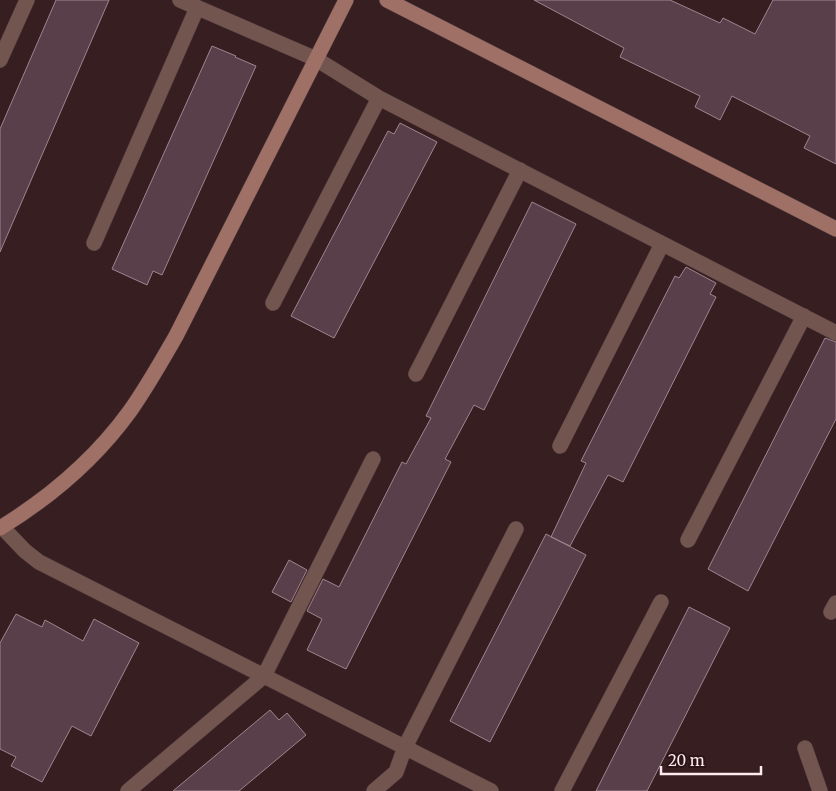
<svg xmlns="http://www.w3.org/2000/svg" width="836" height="791" viewBox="0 0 836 791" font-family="Merriweather,serif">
  <rect width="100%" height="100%" fill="#361e21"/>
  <path fill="#583f4a" stroke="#a18491" d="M56 0H109L0 252V129Z
    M534 0H670L720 23 723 18 755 34 773 0H836V164L804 148 810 136 732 96 720 120 695 107 700 96 620 57 624 48Z
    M212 46 236 56 235 57 256 66 162 275 153 271 147 285 112 269Z
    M400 123 437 142 334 338 291 316 388 131 394 134Z
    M532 202 576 224 484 410 474 405 445 459 451 462 346 669 307 650 322 619 307 611 323 579 339 587 402 462 406 464 431 418 426 416Z
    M686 267 716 283 710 294 716 297 623 482 608 475 570 546 551 537 586 463 581 461 675 276 679 278Z
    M825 338 836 342V419L748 591 708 569Z
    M546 534 586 555 490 742 450 721Z
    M289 560 307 570 291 602 272 592Z
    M689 607 730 628 647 791H596Z
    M16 614 42 627 45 620 83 641 94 619 139 643 91 736 72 726 42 782 11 766 16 757 0 749V643Z
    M270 710 279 720 287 713 306 735 239 791H173Z"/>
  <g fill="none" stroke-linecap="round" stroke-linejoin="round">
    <g stroke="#523b3e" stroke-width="16">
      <path id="lane" d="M180 0 316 59 379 98 836 333
        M0 60 27 0
        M94 243 197 8
        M273 303 379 98
        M416 374 520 170
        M560 446 662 244
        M2 527 25 551 39 562 491 791
        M688 540 804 316
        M831 612 836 603
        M805 748 820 791
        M128 791 264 676 373 459
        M374 791 396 772 405 747 516 529
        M562 791 661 602"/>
    </g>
    <g stroke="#523b3e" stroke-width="16">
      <path id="secondary" d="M387 0 836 229
        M0 528C49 498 96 458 130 411 147 387 161 362 176 336L346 0"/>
    </g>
    <use href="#lane" stroke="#73554f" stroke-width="15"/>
    <use href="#secondary" stroke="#9e7066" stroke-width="15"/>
  </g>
  <path d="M661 766v8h100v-8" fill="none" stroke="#fdebed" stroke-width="2.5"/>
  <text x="668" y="766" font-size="15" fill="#fdebed" stroke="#2c1418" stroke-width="4" paint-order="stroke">20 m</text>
</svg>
